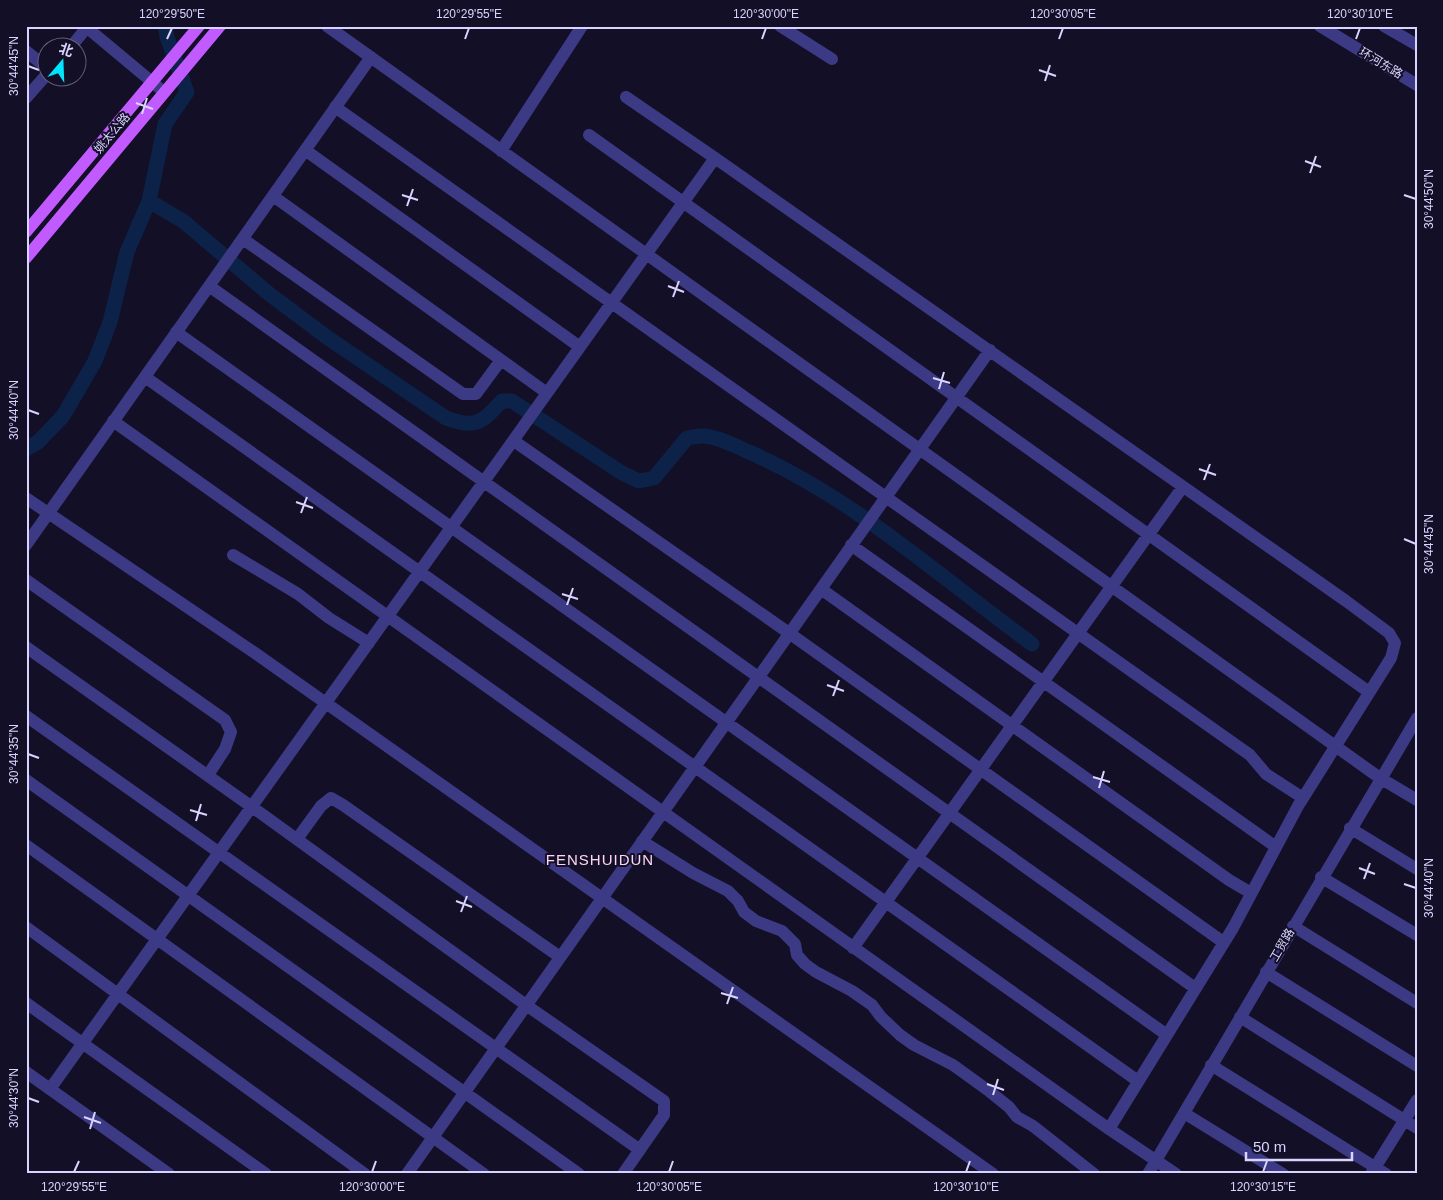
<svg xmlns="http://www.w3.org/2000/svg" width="1443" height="1200" viewBox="0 0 1443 1200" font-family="Helvetica,'Noto Sans SC',sans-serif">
  <rect width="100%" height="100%" fill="#130f26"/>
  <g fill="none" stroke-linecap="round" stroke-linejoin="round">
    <path stroke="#0c2248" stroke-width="15" d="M149 201 183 221 268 293 328 338 446 418C476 429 481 423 502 401H512L622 473 639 481 654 478 687 438C692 437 697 436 702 436 717 436 735 446 749 452 854 498 940 577 1032 644
      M26 449 38 442 63 416 95 361 110 322 127 252 149 201 165 124 187 92 167 37 165 26"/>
    <path stroke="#3d3a85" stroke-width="12" d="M85 26 164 92
      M327 26 1380 778 1417 800
      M780 26 832 59
      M1320 26 1417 85
      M1384 26 1417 45
      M70 48 88 26
      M26 51 48 69
      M626 97 715 158 1346 601 1389 633 1395 643 1391 658 1298 806 1233 928 1109 1129
      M26 98 48 73
      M335 107 1250 755 1266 774 1303 798
      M589 135 1369 692
      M305 150 580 347
      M501 151 582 26
      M273 196 547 393
      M243 239 463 394H476L501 360
      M209 286 1195 988
      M176 332 1167 1035
      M145 377 1138 1081
      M113 421 1109 1129 1176 1174
      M514 441 789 633 1223 942
      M26 498 255 653 993 1174
      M26 545 371 57
      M851 545 1276 847
      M233 555 298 594 329 618 369 643
      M26 580 225 720 231 732 225 749 208 775
      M821 589 1229 880 1251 893
      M26 647 252 807 526 1005 664 1101V1115L623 1174
      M26 716 640 1150
      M26 780 579 1174
      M1350 828 1417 869
      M297 839 321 806 331 798 343 805 560 957
      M642 841 693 873 728 891 738 901 744 912 756 921 782 931 795 944 797 955 805 964 816 972 852 991 872 1005 881 1017 900 1035 914 1045 953 1065 989 1091 1009 1107 1017 1117 1033 1126 1094 1174
      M26 845 484 1174
      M1321 877 1417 935
      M1293 926 1417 1003
      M26 927 365 1174
      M853 948 1182 488
      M1266 972 1417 1066
      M26 1003 266 1174
      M1240 1017 1417 1128
      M1211 1065 1386 1174
      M26 1072 169 1174
      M50 1089 715 158
      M1184 1113 1283 1174
      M407 1174 990 350
      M1148 1174 1417 718
      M1371 1174 1417 1100"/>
    <path stroke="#c25bff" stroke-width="12" d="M26 232 199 26
      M26 258 220 26"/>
  </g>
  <path fill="none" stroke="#d9d4ff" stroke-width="2" d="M167 39 172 28M465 39 469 28M762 39 766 28M1059 39 1063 28M1356 39 1360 28M28 66 39 70M1039 70 1056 76M1045 81 1050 65M136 103 153 109M142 114 147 98M1305 161 1321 167M1310 173 1316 156M402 195 418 200M1404 195 1416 199M407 206 413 189M668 286 684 292M673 297 679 281M933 378 950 383M939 389 944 372M28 410 39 414M1199 469 1216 475M1204 480 1210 464M296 502 313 508M301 513 307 497M1404 539 1416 544M562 594 578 599M567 605 573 588M827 685 844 691M833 696 839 680M28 754 39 758M1093 777 1110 782M1099 788 1104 771M190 810 207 815M196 821 201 804M1359 868 1375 874M1364 879 1370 863M1404 884 1416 888M456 901 472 907M461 912 467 896M721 993 738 998M727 1004 733 987M987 1084 1004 1090M993 1095 998 1079M28 1098 39 1102M84 1117 101 1123M90 1129 95 1112M74 1172 79 1161M372 1172 376 1161M669 1172 673 1161M966 1172 970 1161M1263 1172 1267 1161"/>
  <g text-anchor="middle" stroke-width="4" stroke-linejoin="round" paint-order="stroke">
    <g font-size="12" fill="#d9d4ff" stroke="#130f26">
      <text transform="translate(1381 63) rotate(31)" y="4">环河东路</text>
      <text transform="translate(112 133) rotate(-50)" y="4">姚太公路</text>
      <text transform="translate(1282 945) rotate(-60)" y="4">工贸路</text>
    </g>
    <g font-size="15" letter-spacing="1" fill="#ffd6f0" stroke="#130f26">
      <text x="600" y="865">FENSHUIDUN</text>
    </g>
  </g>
  <rect width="1443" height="1200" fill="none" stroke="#130f26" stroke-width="55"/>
  <g transform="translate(62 62) rotate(19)"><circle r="24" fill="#130f26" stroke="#625e7d"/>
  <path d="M0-4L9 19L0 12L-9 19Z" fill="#00e5ff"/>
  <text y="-8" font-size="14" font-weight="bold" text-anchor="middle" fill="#d9d4ff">北</text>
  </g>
  <path d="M1246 1152v8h106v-8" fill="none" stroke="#d9d4ff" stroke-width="2.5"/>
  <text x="1253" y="1152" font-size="15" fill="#d9d4ff" stroke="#130f26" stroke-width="4" paint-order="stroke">50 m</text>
  <rect x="28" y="28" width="1388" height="1144" fill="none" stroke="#d9d4ff" stroke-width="2"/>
  <g font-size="12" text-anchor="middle" fill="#d9d4ff">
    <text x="172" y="18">120°29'50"E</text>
    <text x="469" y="18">120°29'55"E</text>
    <text x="766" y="18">120°30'00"E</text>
    <text x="1063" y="18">120°30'05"E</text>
    <text x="1360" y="18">120°30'10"E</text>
    <text transform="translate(14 66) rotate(-90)" y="4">30°44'45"N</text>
    <text transform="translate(1429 199) rotate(-90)" y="4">30°44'50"N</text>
    <text transform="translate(14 410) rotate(-90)" y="4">30°44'40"N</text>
    <text transform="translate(1429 544) rotate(-90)" y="4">30°44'45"N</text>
    <text transform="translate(14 754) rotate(-90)" y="4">30°44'35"N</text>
    <text transform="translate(1429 888) rotate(-90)" y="4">30°44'40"N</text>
    <text transform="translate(14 1098) rotate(-90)" y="4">30°44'30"N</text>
    <text x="74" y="1191">120°29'55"E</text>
    <text x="372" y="1191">120°30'00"E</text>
    <text x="669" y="1191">120°30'05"E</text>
    <text x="966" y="1191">120°30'10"E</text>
    <text x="1263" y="1191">120°30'15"E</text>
  </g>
</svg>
